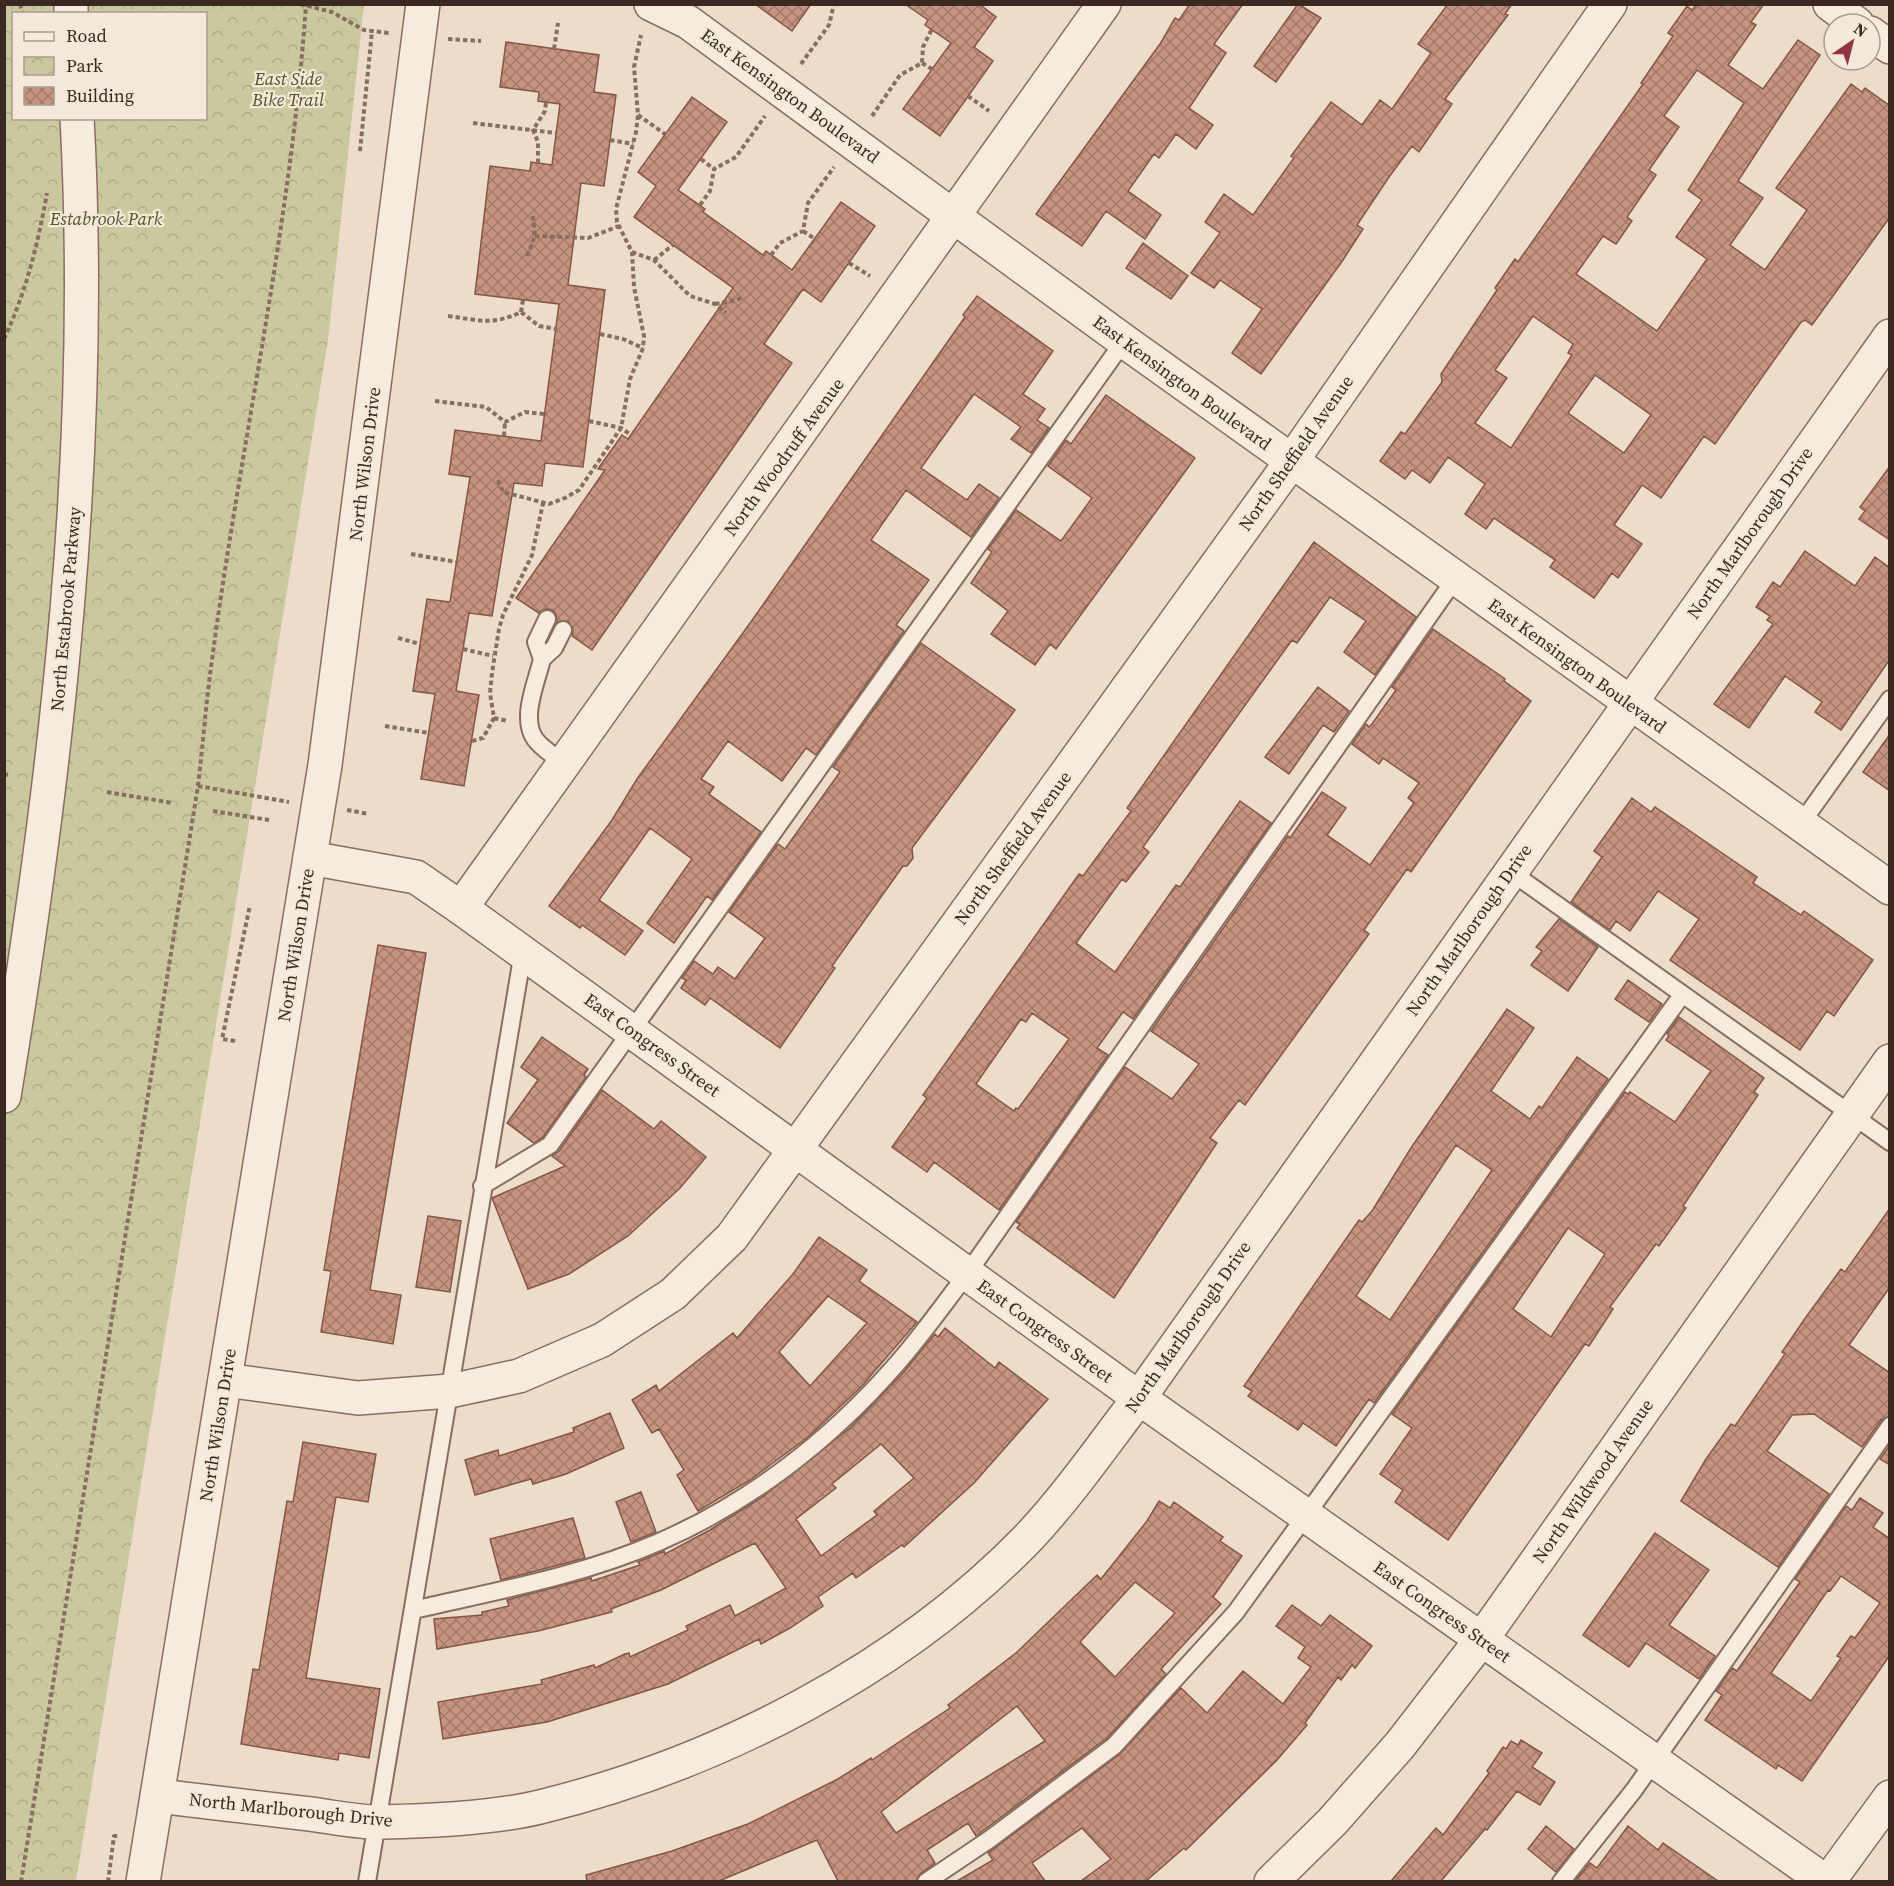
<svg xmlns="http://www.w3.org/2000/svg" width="1894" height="1886" viewBox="0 0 1894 1886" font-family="'Source Serif 4',serif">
  <defs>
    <pattern id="park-crowns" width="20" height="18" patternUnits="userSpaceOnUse" patternTransform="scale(1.5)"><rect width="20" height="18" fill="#cac89e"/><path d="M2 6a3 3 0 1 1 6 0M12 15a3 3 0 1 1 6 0" fill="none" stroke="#aeac88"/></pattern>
    <pattern id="building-cross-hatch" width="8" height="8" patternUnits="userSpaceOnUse" patternTransform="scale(1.5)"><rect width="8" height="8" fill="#c89482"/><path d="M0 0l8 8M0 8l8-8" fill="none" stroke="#a3796a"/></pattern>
  </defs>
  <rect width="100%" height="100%" fill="#ecdcca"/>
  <path fill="url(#park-crowns)" fill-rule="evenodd" d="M5 5H364L328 340 76 1881 5 1882ZM14 14H206V118H14Z"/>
  <path fill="url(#building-cross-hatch)" stroke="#855546" stroke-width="1.5" fill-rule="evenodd" d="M755 4H811L792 31Z
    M905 4H979L996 17 974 47 993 61 940 136 903 109 951 43 925 25 928 20Z
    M1190 4H1243L1214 44 1226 53 1189 108 1213 125 1196 149 1176 134 1159 158 1154 154 1128 191 1161 215 1145 239 1106 211 1082 246 1036 214 1160 44 1175 18 1179 20Z
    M1298 4 1321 18 1276 82 1254 66Z
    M1448 4H1512L1505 14 1508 15 1445 99 1452 104 1419 152 1412 146 1389 177 1357 225 1363 229 1343 260 1261 374 1232 353 1262 309 1220 280 1214 288 1191 273 1220 233 1205 222 1224 194 1253 215 1294 158 1291 156 1331 102 1362 125 1380 100 1392 109 1431 53 1418 44Z
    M1697 4H1764L1751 22 1756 25 1728 65 1763 89 1798 40 1820 55 1738 181 1763 198 1730 245 1765 270 1807 210 1776 188 1851 84 1862 92 1865 88 1890 106V217L1812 325 1805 320 1801 322 1715 444 1704 436 1661 498 1642 485 1614 525 1642 544 1618 578 1612 573 1594 598 1550 567 1555 560 1494 518 1486 529 1465 514 1485 484 1448 457 1430 483 1412 470 1405 479 1380 461 1401 432 1405 434 1442 382 1441 374 1497 290 1495 288 1515 259 1518 262 1643 84 1641 83 1673 36 1668 33 1687 6 1692 10ZM1697 70 1744 103 1688 190 1702 200 1676 237 1707 259 1657 331 1576 274 1603 236 1616 244 1632 221 1627 217 1656 175 1649 170 1679 127 1664 116ZM1533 316 1573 344 1568 353 1572 355 1511 448 1475 423 1507 378 1495 370ZM1595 375 1651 415 1624 453 1568 413Z
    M506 42 599 55 594 92 616 95 604 186 581 183 568 285 605 290 583 467 545 463 542 486 514 483 492 616 469 613 456 691 479 695 464 786 421 779 435 694 413 691 427 599 450 602 470 477 449 474 455 430 541 441 559 304 475 294 490 166 530 171 531 162 552 165 560 104 538 101 539 92 500 87Z
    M692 97 727 122 678 190 705 209 703 212 763 255 766 251 792 270 841 202 875 226 821 302 803 289 764 344 792 363 592 650 572 636 573 629 568 621 557 622 556 614 552 610 546 609 539 613 516 598 605 470 598 469 622 435 628 439 733 288 634 217 656 186 638 172Z
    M1143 243 1188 276 1171 299 1126 268Z
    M977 296 1053 351 1023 394 1045 409 1037 420 1049 428 1031 453 1011 439 1021 427 974 394 921 468 967 500 979 484 999 498 971 537 906 490 871 540 929 580 896 625 904 631 816 755 806 748 782 781 728 741 701 779 714 787 709 794 761 832 712 900 707 896 674 943 647 923 692 859 650 828 599 900 643 931 625 955 582 925 580 928 549 906 612 820 637 779 753 619 965 317 963 315Z
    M1106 395 1195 458 1056 649 1050 644 1035 665 991 634 1008 611 971 583 992 552 988 549 1016 510 1061 541 1092 498 1048 466 1066 440 1071 444Z
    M1890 466V540L1859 519 1865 511 1860 507Z
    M1314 542 1416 617 1375 675 1344 652 1366 621 1330 597 1297 643 1292 640 1143 847 1149 852 1126 882 1122 879 1076 943 1115 972 1176 885 1180 887 1240 801 1271 823 1133 1019 1123 1012 1097 1048 1108 1055 999 1210 934 1162 927 1172 892 1147 927 1098 923 1095 1079 874 1083 876 1131 811 1127 808ZM1032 1013 1069 1039 1018 1109 1016 1108 1014 1111 976 1084 1021 1019 1026 1022Z
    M1805 551 1855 586 1875 557 1890 568V659L1841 730 1815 712 1822 702 1785 676 1749 728 1714 704 1773 624 1767 620 1770 616 1756 607 1773 582 1780 587Z
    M1433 629 1505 679 1504 681 1531 701 1411 872 1407 869 1364 930 1369 934 1245 1105 1239 1100 1210 1138 1217 1143 1114 1298 1017 1228 1020 1224 1016 1222 1125 1067 1172 1099 1199 1064 1151 1031 1288 836 1290 838 1322 792 1346 808 1327 835 1370 865 1414 803 1408 798 1419 783 1383 758 1379 764 1352 744 1366 724 1369 727 1372 724 1396 690 1392 687Z
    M921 643 1015 710 912 848 913 858 907 866H903L832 966 835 968 780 1048 710 998 705 1005 681 988 686 980 682 978 694 961 713 974 718 967 735 979 765 938 729 912 778 844 785 849 840 772 833 767Z
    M1318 687 1349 711 1334 732 1323 725 1289 774 1265 757Z
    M1890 734V791L1863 772Z
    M1632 798 1651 812 1655 807 1725 855 1757 877 1753 883 1801 915 1804 911 1873 960 1834 1016 1827 1011 1800 1050 1670 960 1699 919 1658 891 1630 931 1616 921 1610 930 1571 902 1602 857 1594 851Z
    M1559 919 1598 947 1568 991 1531 965 1542 951 1536 947Z
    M378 945 426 953 370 1290 401 1295 393 1344 321 1332 331 1271 324 1270Z
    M1628 980 1662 1004 1649 1022 1615 999Z
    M1507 1009 1534 1028 1491 1091 1530 1119 1539 1106 1542 1108 1577 1057 1608 1079 1374 1403 1369 1399 1336 1446 1303 1423 1298 1430 1248 1396 1252 1391 1244 1386 1359 1220 1362 1222 1372 1211 1411 1148ZM1456 1145 1492 1170 1390 1320 1356 1296Z
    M1679 1017 1764 1078 1754 1092 1758 1095 1683 1206 1686 1208 1659 1246 1656 1244 1610 1307 1613 1309 1589 1346 1585 1344 1448 1540 1395 1502 1403 1490 1380 1474 1412 1428 1392 1414 1625 1092 1628 1094 1630 1092 1675 1122 1711 1071 1666 1040 1669 1036 1667 1034ZM1568 1228 1605 1254 1551 1337 1513 1309Z
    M542 1037 588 1069 584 1075 586 1077 543 1137 534 1143 507 1123 538 1080 521 1067Z
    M602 1090 654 1129 661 1121 706 1157 680 1188 628 1236 569 1274 528 1289 492 1198 565 1166 552 1156 559 1151Z
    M1890 1208V1287L1849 1345 1890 1373V1416L1881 1420 1862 1447 1814 1414 1792 1415 1767 1451 1829 1494 1778 1567 1681 1501 1706 1459 1731 1424 1735 1426 1785 1354 1782 1352 1806 1317 1841 1269 1845 1272Z
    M428 1216 461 1221 450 1292 416 1287Z
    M819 1237 867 1270 859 1281 917 1322 861 1387 808 1437 750 1480 698 1511 677 1475 684 1470 659 1429 652 1433 632 1400 656 1385 659 1391 733 1333 737 1338 793 1274ZM828 1296 867 1323 810 1386 779 1352Z
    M945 1328 995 1368 999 1362 1048 1399 974 1483 904 1547 902 1545 856 1578 853 1573 818 1597 823 1606 790 1628 761 1644 759 1639 668 1684 547 1722 443 1739 438 1702 542 1684 541 1680 594 1665 595 1668 625 1654 629 1653 630 1657 688 1630 686 1626 730 1605 735 1616 786 1588 755 1543 661 1590 611 1609 612 1612 538 1631 437 1649 434 1619 482 1615V1612L509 1606 507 1600 591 1578 592 1581 640 1565 638 1562 664 1551 665 1554 710 1530 761 1498 850 1428 902 1374 935 1334 938 1337ZM881 1444 914 1478 874 1511 877 1515 821 1556 796 1519 836 1488 832 1484Z
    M610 1413 624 1448 566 1474 533 1484 531 1479 475 1495 465 1460 498 1450 499 1456 574 1432 573 1428Z
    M303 1442 376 1454 368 1502 336 1497 306 1678 380 1689 369 1758 339 1753 338 1760 241 1744 253 1669 259 1670 287 1501 293 1502Z
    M1890 1445V1465L1880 1459Z
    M641 1492 656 1532 631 1542 616 1502Z
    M1860 1498 1883 1513 1873 1527 1890 1539V1655L1802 1781 1778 1765 1776 1769 1705 1720 1722 1695 1716 1691 1732 1668 1737 1671 1758 1641 1800 1582 1795 1579 1846 1506 1852 1510ZM1841 1576 1880 1603 1855 1638 1851 1636 1837 1656 1841 1658 1811 1701 1771 1673 1828 1590 1830 1591Z
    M1159 1501 1170 1508 1174 1502 1223 1537 1220 1541 1242 1556 1213 1597 1221 1604 1161 1669 1166 1674 1107 1738 976 1836 968 1823 927 1850 935 1863 920 1874 916 1881H838L817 1840 719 1881H587L586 1875 672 1851 748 1824 838 1779 871 1758 872 1760 950 1708 948 1705 1016 1653 1097 1575 1101 1579 1147 1521ZM1135 1582 1175 1613 1115 1677 1080 1642ZM1017 1706 1045 1741 896 1833 881 1812Z
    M573 1518 585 1558 501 1580 490 1539Z
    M1655 1533 1709 1570 1669 1625 1715 1656 1699 1679 1646 1643 1629 1667 1583 1635Z
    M1292 1605 1321 1626 1330 1615 1372 1646 1355 1668 1352 1665 1341 1680 1338 1677 1305 1723 1307 1725 1277 1760 1186 1850 1184 1848 1146 1881H1081L1111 1859 1082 1828 1032 1863 1045 1881H957L993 1860 988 1853 1120 1754 1181 1688 1207 1713 1243 1671 1283 1704 1311 1667 1298 1658 1305 1647 1276 1626Z
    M1521 1740 1542 1753 1532 1767 1555 1782 1540 1805 1517 1791 1487 1830 1485 1829 1441 1881H1391L1436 1828 1443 1835 1489 1773 1487 1771 1503 1747 1506 1749 1511 1741 1518 1745Z
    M1546 1826 1574 1849 1556 1872 1528 1849Z
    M1628 1826 1658 1850 1663 1843 1718 1881H1575L1590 1863 1597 1868Z"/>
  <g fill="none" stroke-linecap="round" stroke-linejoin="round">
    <g stroke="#886e5f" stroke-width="20">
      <path id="service" d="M547 619 536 642 542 659 554 648 563 630
        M542 659C537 681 520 718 535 739 541 748 555 756 564 764
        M1800 825 1890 699
        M1511 872 1890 1142
        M482 1186 550 1145 1124 341
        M413 1610C496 1591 581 1576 659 1542 749 1503 829 1441 894 1367 920 1338 943 1305 967 1274L1455 579
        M367 1882 523 952
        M926 1882 990 1839 1114 1746 1236 1612 1682 995
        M1561 1882 1634 1790 1890 1426"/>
    </g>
    <g stroke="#886e5f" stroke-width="36">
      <path id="minor" d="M71 4V14
        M651 4 688 22 1124 341 1890 888
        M1830 4 1857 24
        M1870 33 1890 47
        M310 858 416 877 461 908 1139 1398 1826 1882
        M461 908 1104 4
        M4 1096C57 773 95 446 77 118
        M225 1380 358 1398 450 1391 519 1376 602 1340 673 1294 732 1237 1291 462 1610 4
        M158 1796C209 1802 259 1808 310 1814 334 1817 359 1823 383 1822 430 1821 495 1818 540 1807 719 1763 902 1669 1030 1536 1070 1493 1103 1445 1139 1398L1890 336
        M1271 1882 1332 1822 1400 1745 1481 1640 1890 1061
        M1828 1882 1890 1797"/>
    </g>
    <g stroke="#886e5f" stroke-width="36">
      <path id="tertiary" d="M143 1882 325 765 423 4"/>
    </g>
    <path stroke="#886e5f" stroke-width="4" stroke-dasharray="4.5 3" stroke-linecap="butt" d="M20 4 23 14
      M300 4 332 12 364 30 389 33
      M448 39 481 41
      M554 49 558 23
      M922 63 932 69
      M801 64 829 25 834 4
      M968 96 989 111
      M638 115 665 134
      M872 116 900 75 922 63 923 47 932 29
      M473 123 556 133
      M610 140 633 144
      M360 151 372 31
      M701 159 714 169
      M538 163V142L533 130 545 111 546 102
      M700 205 710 191 714 169 736 157 765 116
      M803 231 815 239
      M535 236 588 238 619 226
      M632 252 654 260 690 296 715 304 726 313
      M771 255 780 243 803 231 808 203 834 167
      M527 256 535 236 533 216
      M654 260 673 245
      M849 263 870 276
      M715 304 737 300 744 296
      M521 312 523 300
      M448 316C479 320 492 326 521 312L539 326 556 329
      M600 334 623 339 643 348
      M4 339C26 292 38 244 47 193
      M435 401 486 407 505 422 525 412 545 414
      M589 421 621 428 631 435
      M504 436 505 422
      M498 480 503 492 549 504 565 498 579 490 621 428 630 379 643 348 644 336 634 287 632 252 617 222 616 209 636 132 638 115 634 67 641 35
      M411 554 456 562
      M398 638 420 644
      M463 649 493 656
      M494 718 508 721
      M385 726 429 733
      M472 741 483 738 494 718 490 693 492 673 499 629 503 615 532 555 543 503
      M4 774 8 775
      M198 786 289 802
      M107 792 173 803
      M347 810 369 814
      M213 811 269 820
      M235 1041 222 1039 250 905
      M21 1882 198 786C203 744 206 702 212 660 241 441 291 225 306 4
      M108 1882 114 1836H119"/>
    <use href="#service" stroke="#f7ebdd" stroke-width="16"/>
    <use href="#minor" stroke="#f7ebdd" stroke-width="33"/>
    <use href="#tertiary" stroke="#f7ebdd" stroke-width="33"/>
  </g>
  <g text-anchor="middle" stroke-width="4.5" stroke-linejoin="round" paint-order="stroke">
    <g font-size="18" font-style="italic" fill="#505429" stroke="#f4e8d9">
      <text x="288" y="85">East Side<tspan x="288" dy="21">Bike Trail</tspan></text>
      <text x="106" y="225">Estabrook Park</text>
    </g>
    <g font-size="18" fill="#392921" stroke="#f4e8d9">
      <text transform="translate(790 96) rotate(36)" y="6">East Kensington Boulevard</text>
      <text transform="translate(1182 383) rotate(36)" y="6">East Kensington Boulevard</text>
      <text transform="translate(1296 453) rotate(-55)" y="6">North Sheffield Avenue</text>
      <text transform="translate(784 457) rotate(-54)" y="6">North Woodruff Avenue</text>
      <text transform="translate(365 464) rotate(-83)" y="6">North Wilson Drive</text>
      <text transform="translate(1750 533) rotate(-55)" y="6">North Marlborough Drive</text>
      <text transform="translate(66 609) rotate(-85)" y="6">North Estabrook Parkway</text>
      <text transform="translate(1577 666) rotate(36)" y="6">East Kensington Boulevard</text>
      <text transform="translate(1013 848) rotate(-54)" y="6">North Sheffield Avenue</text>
      <text transform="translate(1469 930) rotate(-55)" y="6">North Marlborough Drive</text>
      <text transform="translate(296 945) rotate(-81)" y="6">North Wilson Drive</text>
      <text transform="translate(652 1045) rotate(36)" y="6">East Congress Street</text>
      <text transform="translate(1188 1327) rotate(-55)" y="6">North Marlborough Drive</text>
      <text transform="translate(1045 1331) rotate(36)" y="6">East Congress Street</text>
      <text transform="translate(218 1425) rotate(-81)" y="6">North Wilson Drive</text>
      <text transform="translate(1593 1481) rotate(-55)" y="6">North Wildwood Avenue</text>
      <text transform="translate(1442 1612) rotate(35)" y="6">East Congress Street</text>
      <text transform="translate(291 1810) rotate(6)" y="6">North Marlborough Drive</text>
    </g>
  </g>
  <rect width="1894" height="1886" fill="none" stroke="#392921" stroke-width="12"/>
  <rect x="12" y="12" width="195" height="108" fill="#f4e8d9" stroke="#a99c8f" stroke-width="1.5"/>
  <rect x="24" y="32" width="30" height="9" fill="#f7ebdd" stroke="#a99c8f" stroke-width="1.5"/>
  <text x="66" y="42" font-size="18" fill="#392921">Road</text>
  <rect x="24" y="57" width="30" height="18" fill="url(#park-crowns)" stroke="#a99c8f" stroke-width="1.5"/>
  <text x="66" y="72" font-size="18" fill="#392921">Park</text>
  <rect x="24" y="87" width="30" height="18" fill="url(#building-cross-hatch)" stroke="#a99c8f" stroke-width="1.5"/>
  <text x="66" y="102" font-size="18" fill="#392921">Building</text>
  <g transform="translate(1852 42) rotate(35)"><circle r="28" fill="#f4e8d9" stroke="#a99c8f" stroke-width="1.5"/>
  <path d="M0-4.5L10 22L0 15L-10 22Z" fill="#933343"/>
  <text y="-9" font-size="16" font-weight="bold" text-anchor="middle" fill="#392921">N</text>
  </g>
</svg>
